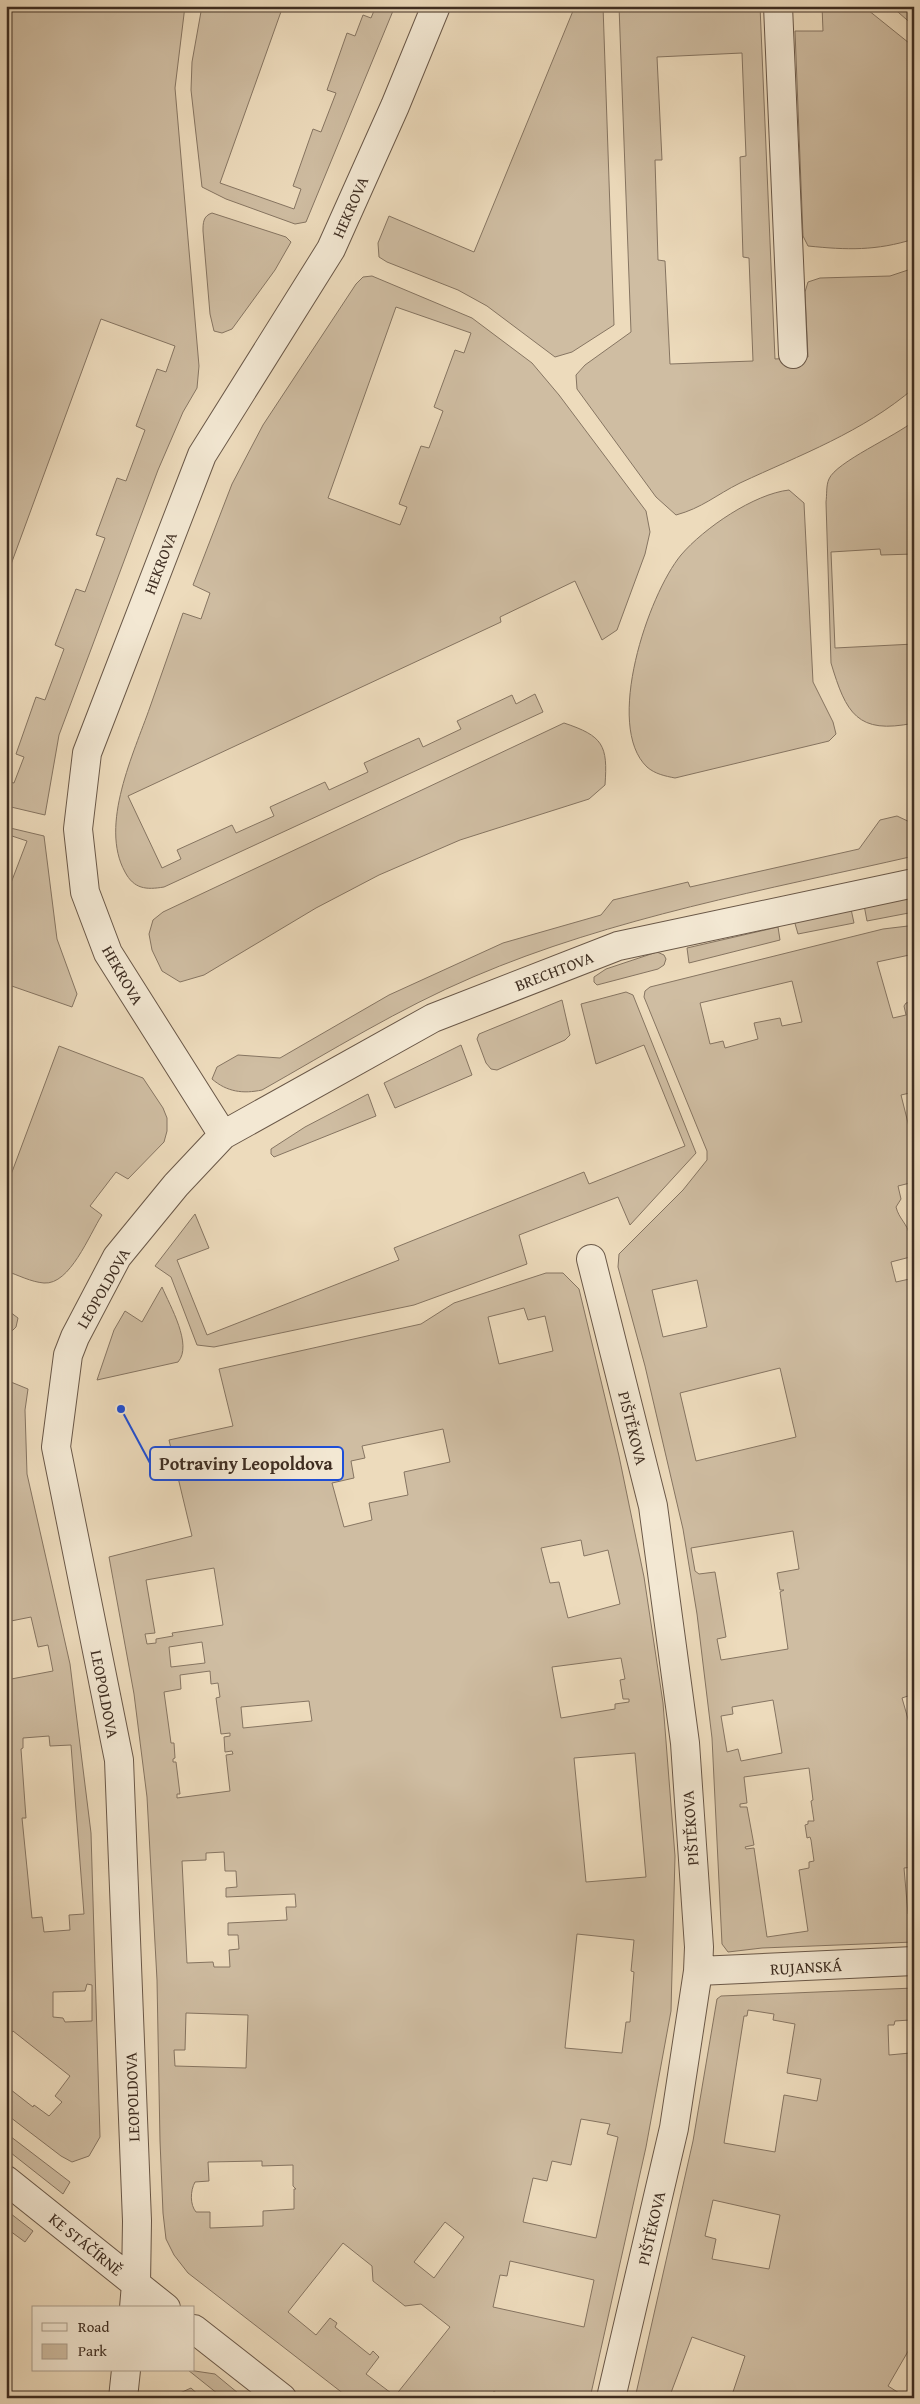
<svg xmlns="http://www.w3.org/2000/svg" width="920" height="2404" viewBox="0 0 920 2404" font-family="'Gentium Book Plus',serif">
  <rect width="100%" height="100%" fill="#eddbbc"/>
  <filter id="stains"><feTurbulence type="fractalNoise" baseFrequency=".004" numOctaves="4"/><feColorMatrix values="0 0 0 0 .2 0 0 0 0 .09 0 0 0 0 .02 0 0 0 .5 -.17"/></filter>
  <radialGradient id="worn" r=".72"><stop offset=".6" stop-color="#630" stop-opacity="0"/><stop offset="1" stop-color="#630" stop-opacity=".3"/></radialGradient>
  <path fill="#cfbda2" stroke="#867562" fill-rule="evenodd" d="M6 6H185L175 88 199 366 197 388 183 412 158 470 59 735 45 815 11 807 6 827 44 836 57 939 77 994 72 1007 6 984V896L27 841 6 834V781L14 783 24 757 16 754 36 697 45 700 64 649 55 645 76 589 85 592 105 538 96 535 117 478 126 481 145 430 136 426 157 369 166 372 175 346 101 319 6 578Z
    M202 6H283L220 183 294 209 301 189 293 186 313 129 321 132 336 93 327 90 347 33 355 36 363 15 371 18 376 6H395L306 222 295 224 226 199 202 187 191 90 192 62Z
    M575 6H603L614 325 572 352 555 357 487 306 458 290 387 262 379 257 378 243 389 216 474 252Z
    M619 6H760L775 359 808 357 805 292 808 282 820 278 890 276 914 268V388C863 432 800 455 740 483 716 495 702 508 676 515L656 497 577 389 576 375 585 365 631 332ZM742 53 746 156 740 157 743 257 749 258 753 361 670 364 665 261 658 260 655 160H662L657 57Z
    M822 6H863L914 47V239C876 251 847 250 808 246L803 236 795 31H823Z
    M891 6H914V26Z
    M212 213 286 237 291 242 275 270 232 329 222 333 214 331 210 314 203 231C203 223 203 216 212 213Z
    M372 276 472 318 532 363 559 395 646 511 650 532 645 554 617 630 602 640 575 581 500 617 501 622 128 796 162 868 181 859 177 850 232 825 236 833 274 816 270 807 325 782 329 790 368 772 364 763 419 738 423 747 461 729 457 721 512 695 516 704 535 694 543 712 164 887C146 890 134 889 125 872 99 825 134 753 150 707 161 676 172 644 183 613L201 619 210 593 193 585 232 484 263 425 356 284 363 277ZM396 307 471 333 464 353 455 350 434 407 443 411 429 448 421 446 399 504 407 507 400 525 328 498Z
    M914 421V554L881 555 880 549 831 552 835 648 914 644V723C857 735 846 713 831 663L826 502C827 495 826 485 829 479 836 462 896 436 914 421Z
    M789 490 804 503 813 682 833 722 836 734 829 741 675 778C665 776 655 774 647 767 604 726 648 595 681 555 704 528 754 494 789 490Z
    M564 723C603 736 608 745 605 785L589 799 460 840 379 875 316 908 204 975 180 982 162 971 152 950 149 934 153 920 163 912Z
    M897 816 914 824V856C766 890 613 917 473 977 400 1008 331 1051 262 1090 243 1094 227 1092 212 1079L217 1067 238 1055 280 1058 389 995 503 943 601 915 613 900 688 882 690 887 859 849 880 820Z
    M914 896V912L867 921 864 905Z
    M851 909 854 923 798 934 794 920Z
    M908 926 914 927V954L877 962 893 1018 906 1015 904 1006 906 1003 914 1001V1092L901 1095 914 1147V1182L898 1186 901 1199 896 1207C899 1219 907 1223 910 1236L914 1235V1256L891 1262 896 1282 914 1278V1694L902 1698 914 1740V1867L904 1868 908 1914H914V1942L762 1948 728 1952 722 1944 712 1738 697 1614 683 1529 645 1366 618 1267 619 1254 683 1190 707 1160V1151L644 997 645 991 650 987 883 929ZM792 981 802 1022 782 1026 780 1018 754 1023 758 1039 725 1048 723 1041 710 1044 700 1003ZM697 1280 707 1327 663 1337 652 1290ZM780 1368 796 1437 696 1461 680 1393ZM793 1531 799 1569 777 1573 780 1590H784L780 1592 788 1649 721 1660 717 1639 726 1637 715 1572 699 1574 695 1571 691 1548ZM773 1700 782 1753 741 1761 738 1749 727 1752 721 1716 733 1714 732 1707ZM809 1768 813 1800 811 1801 814 1821H808V1824L805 1825 807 1838 810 1837 811 1840 814 1861 809 1862V1868L799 1870 808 1931 767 1937 754 1848 746 1849 745 1847 754 1845 747 1807H740V1804L747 1803 744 1777Z
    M778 927 780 940 689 963 687 948Z
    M657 952 664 955 666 959 664 965 658 969 597 985 594 982V977L606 969Z
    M626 992 633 995 696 1153 630 1225 618 1197 519 1235 527 1264 414 1305 214 1347 197 1345 171 1277 155 1266 195 1214 209 1248 177 1260 207 1335 399 1260 394 1248 584 1172 589 1184 685 1146 644 1045 596 1064 581 1004Z
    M562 1000 570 1035 565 1040 497 1070 491 1069 486 1063 477 1039 479 1034Z
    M461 1045 472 1075 395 1108 384 1083Z
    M59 1046 143 1078 163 1108 167 1118V1131L164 1142 128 1179 116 1172 90 1206 102 1215C89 1235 70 1285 44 1283 31 1282 18 1275 6 1271V1188Z
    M368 1094 376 1116 274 1157 271 1154V1149L305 1127Z
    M546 1273H563L579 1289 619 1456 644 1577 663 1703 675 1856 671 2011 646 2147 590 2398H502L494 2391 488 2398H349L188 2273 174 2255 166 2239 163 2213 160 2141 157 1980 147 1797 134 1694 109 1557 192 1536 169 1440 233 1426 219 1369 421 1324 454 1303ZM524 1308 528 1320 545 1316 553 1351 499 1364 488 1317ZM443 1429 450 1462 404 1472 408 1495 369 1503 372 1520 344 1527 332 1483 354 1478 351 1461 365 1458 362 1446ZM581 1540 584 1556 608 1550 620 1604 568 1618 559 1582 550 1583 541 1548ZM214 1568 223 1625 172 1633 173 1636 156 1639V1643L147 1644 145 1634 155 1633 146 1580ZM202 1642 205 1663 171 1667 169 1647ZM621 1658 625 1679 620 1680 623 1699H629V1702L615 1704V1709L561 1718 552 1667ZM210 1671 211 1684 218 1683 220 1697 216 1698 221 1734 230 1733V1736L224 1737 225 1752 232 1751 233 1754 226 1755 230 1791 177 1798V1794H180L176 1762H173V1759L175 1758 174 1743H171L164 1692 181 1689 180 1675ZM309 1701 312 1721 243 1728 241 1707ZM635 1753 646 1877 586 1882 574 1758ZM224 1852 225 1871H236L237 1887 226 1888V1897L295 1894 296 1907H286L287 1920 228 1923V1935H238L239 1949 229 1950 230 1967H214L213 1962 187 1963 182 1861 206 1860V1853ZM577 1934 634 1940 631 1971 634 1972 630 2022H626L622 2053 565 2048ZM186 2013 248 2015 246 2068 175 2066 174 2050H185ZM581 2119 610 2124 607 2134 618 2137 596 2238 523 2222 533 2178 547 2181 552 2161 571 2165ZM262 2161V2166L293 2165V2186L296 2189H294V2209L263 2211V2226L210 2228V2212H196C190 2205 190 2191 195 2182L209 2181 208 2162ZM445 2222 464 2237 434 2278 414 2262ZM343 2243 372 2266 373 2281 405 2306 421 2304 450 2327 395 2396 366 2374 379 2357 373 2351 370 2355 335 2327 337 2323 330 2318 316 2335 288 2312ZM510 2261 594 2280 584 2327 493 2307 500 2275 507 2276Z
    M162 1287C170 1306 193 1345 178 1362L97 1380 114 1330 125 1311 142 1322Z
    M6 1309 18 1318 16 1327 6 1337Z
    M6 1380 28 1389 25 1410 27 1474 70 1664 91 1833 100 2137 89 2156 72 2162 61 2156 6 2114V2086L33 2107 34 2105 49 2116 62 2102 55 2096 70 2076 13 2031 6 2039V1680L53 1671 48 1645 38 1647 31 1617 6 1622ZM49 1736 50 1746 71 1745 84 1914 69 1915 70 1930 44 1932 42 1917 32 1918 22 1818H26L21 1749 23 1748V1738ZM87 1984 92 1985V2021L65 2022 63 2018 53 2017V1992L85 1991Z
    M914 1988V2341L888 2386 907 2398H731L745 2356 692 2337 669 2398H635L693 2141 717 1999 721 1996ZM748 2010 774 2014 773 2020 795 2024 787 2073 821 2079 817 2101 784 2095 775 2152 724 2143 744 2016H747ZM910 2020V2053L889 2055 888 2025H894L895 2021ZM713 2200 780 2215 769 2269 712 2259 716 2239 705 2236Z
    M6 2133 70 2182 63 2194 6 2149Z
    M6 2210 33 2231 25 2242 6 2228Z
    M188 2370 215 2374 244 2398H223Z
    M191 2388 202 2398H169Z"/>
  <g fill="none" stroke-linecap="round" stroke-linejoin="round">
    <g stroke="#6a5848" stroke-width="30">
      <path id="minor" d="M778 6 793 354
        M223 1135 108 953 85 892 78 829 87 753 202 455 331 249 395 106 436 6
        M591 1259 653 1506 685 1743 699 1947 698 1971 674 2128 611 2398
        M698 1971 914 1961
        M6 2180 166 2308
        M134 2308 136 2284 137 2221 119 1760 56 1447 68 1355 75 1337 117 1257 176 1185 223 1135 433 1018 618 946 914 883
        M194 2329 282 2398
        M123 2398 126 2370"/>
    </g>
    <use href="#minor" stroke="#f3e8d3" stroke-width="28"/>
  </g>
  <g text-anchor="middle" stroke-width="5" stroke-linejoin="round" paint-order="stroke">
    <g font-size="16" fill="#3e2d21" stroke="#f3e8d3">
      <text transform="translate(350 207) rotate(-66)" y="6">HEKROVA</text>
      <text transform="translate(160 563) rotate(-69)" y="6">HEKROVA</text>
      <text transform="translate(554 971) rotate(-21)" y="6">BRECHTOVA</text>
      <text transform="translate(123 975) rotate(60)" y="6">HEKROVA</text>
      <text transform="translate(103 1288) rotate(-60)" y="6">LEOPOLDOVA</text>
      <text transform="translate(633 1428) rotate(76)" y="6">PIŠTĚKOVA</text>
      <text transform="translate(105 1694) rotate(79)" y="6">LEOPOLDOVA</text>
      <text transform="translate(690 1828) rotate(-94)" y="6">PIŠTĚKOVA</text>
      <text transform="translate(806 1967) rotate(-3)" y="6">RUJANSKÁ</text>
      <text transform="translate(132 2097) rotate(-92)" y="6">LEOPOLDOVA</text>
      <text transform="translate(651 2228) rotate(-77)" y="6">PIŠTĚKOVA</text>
      <text transform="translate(86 2244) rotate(39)" y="6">KE STÁČÍRNĚ</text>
    </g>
  </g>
  <path fill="none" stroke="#1d4ed8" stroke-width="2" d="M121 1409L150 1463"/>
  <circle fill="#1d4ed8" stroke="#f3e8d3" stroke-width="2" cx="121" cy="1409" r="5"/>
  <rect fill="#f3e8d3" stroke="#1d4ed8" stroke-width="2" x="150" y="1447" width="193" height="33" rx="5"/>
  <g font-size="18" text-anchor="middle" font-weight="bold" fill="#3e2d21">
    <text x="246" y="1470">Potraviny Leopoldova</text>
  </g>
  <rect width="920" height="2404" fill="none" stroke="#eddbbc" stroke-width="25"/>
  <rect x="8" y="8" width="905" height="2389" fill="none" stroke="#3e2d21" stroke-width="2.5"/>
  <rect x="12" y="12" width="895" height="2379" fill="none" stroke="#3e2d21"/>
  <rect x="32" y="2306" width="162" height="65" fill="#f3e8d3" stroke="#ab9d8c"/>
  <rect x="42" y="2323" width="25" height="8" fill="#f3e8d3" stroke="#ab9d8c"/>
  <text x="78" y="2332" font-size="15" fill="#3e2d21">Road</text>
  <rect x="42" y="2344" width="25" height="15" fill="#cfbda2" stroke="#ab9d8c"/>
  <text x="78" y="2356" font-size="15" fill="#3e2d21">Park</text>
  <rect width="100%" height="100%" filter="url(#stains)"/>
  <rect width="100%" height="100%" fill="url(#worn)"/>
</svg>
